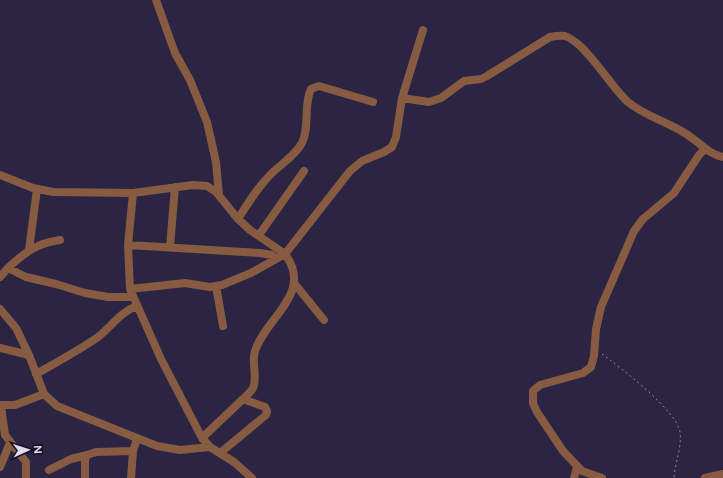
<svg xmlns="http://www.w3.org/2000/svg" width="723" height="478" viewBox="0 0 723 478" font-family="Figtree,sans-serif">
  <rect width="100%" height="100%" fill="#2b2543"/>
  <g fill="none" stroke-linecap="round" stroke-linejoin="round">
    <path stroke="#89859d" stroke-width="1" stroke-dasharray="2 3" stroke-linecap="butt" d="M602 354C620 367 677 411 680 432 682 447 675 463 674 478"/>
    <path stroke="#865b41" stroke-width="8" d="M156 0 175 53 190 80 207 122 216 162 219 195
      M402 98 423 30
      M0 175 33 188 53 192 133 193 193 185 207 186 216 192 238 219 250 230 285 254 350 171 362 161 384 152 392 147 396 137 402 98 429 102 441 98 464 81 481 79 487 76 550 37C555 36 560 35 565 36 586 43 610 86 628 102 647 118 673 123 692 138 703 146 709 154 723 157
      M133 193 128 245 260 253 272 255 276 259
      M238 219C248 203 258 187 271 174 281 164 295 156 302 143 310 127 303 106 311 89L319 86 373 102
      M259 235 304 171
      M128 245 130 289
      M170 247 175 187
      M29 250 37 189
      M8 268C24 253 37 243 60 240
      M0 277 8 268 26 277 56 284 85 293 108 297H133
      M294 283 324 320
      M216 286 223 326
      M0 309 16 328 29 355
      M0 348 29 355 44 394 57 406 157 446 180 450 210 447
      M36 374C57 362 78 351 98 337 112 326 120 312 137 306
      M243 399C246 396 251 392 253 388 258 377 251 363 255 351 266 317 314 293 285 254L251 273 222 285 210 287 185 283 130 289 161 359 202 438 210 447 234 462 252 478
      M0 405H15L44 394
      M1 406 5 435 26 462V478
      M202 438 243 399 265 407 267 411 266 415 220 453
      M0 467 10 443
      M49 470 71 459 87 455
      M85 478V460L87 455 96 452 133 451 137 439
      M131 478 133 451
      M574 478 577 467
      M602 478 582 471 563 451 537 412 533 403V391L540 385 583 373 591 367 594 356 596 329 601 307 634 231 643 219 674 193 699 155 705 149
      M705 478 723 474"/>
  </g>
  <g transform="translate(28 450) rotate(87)" stroke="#13111e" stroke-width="3" paint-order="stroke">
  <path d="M0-3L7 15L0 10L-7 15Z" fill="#dddaee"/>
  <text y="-6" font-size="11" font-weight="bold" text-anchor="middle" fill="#dddaee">N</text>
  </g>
</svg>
